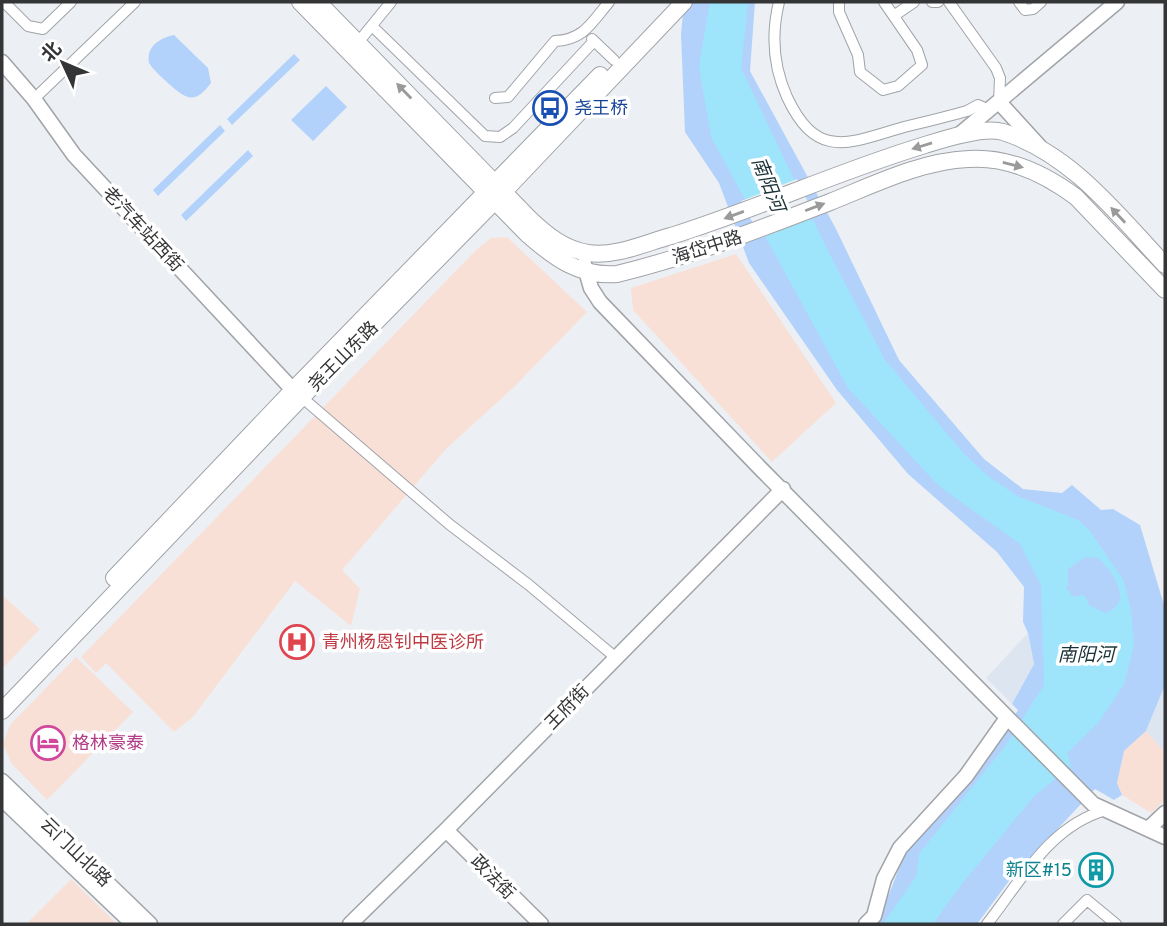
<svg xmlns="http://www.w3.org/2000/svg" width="1167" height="926" viewBox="0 0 1167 926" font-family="Overpass,'Noto Sans SC',sans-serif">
  <rect width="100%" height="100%" fill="#ecf0f4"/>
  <path fill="#f9e0d7" d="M507 237 587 312 514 387 446 449 342 570 360 589 351 626 295 581 193 717 174 732 106 663 96 673 81 657 477 249 491 238Z
    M736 254 836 403 772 462 633 310 631 288Z
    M2 595 40 629 2 669Z
    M76 657 133 712 47 800 12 764 3 744 10 725Z
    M1146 731 1165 752V800L1151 813 1122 795 1117 783 1124 751Z
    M71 879 115 922 113 924H26Z"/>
  <path fill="#dde5f0" d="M1028 633 1034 664 1012 704 986 678Z
    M1165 685V752L1146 731Z"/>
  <path fill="#b2d2fc" d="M684 2H755L750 71 836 229 899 360 984 459 1023 489 1062 493 1072 485 1101 510 1113 509 1140 525 1164 605 1165 685 1146 731 1124 751 1117 783 1122 795 1114 800 1095 789 1009 881 977 924H871L883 910 904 855 984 763 1018 710 1012 704 1034 664 1028 633 1023 622 1024 587 997 552 908 474 837 390 749 263 719 183 685 132 681 34Z
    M174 35 208 68 211 83C195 105 186 99 169 84 162 77 154 71 149 63 146 47 159 38 174 35Z
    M294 54 300 60 232 125 227 119Z
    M326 86 347 107 313 141 291 120Z
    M220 125 225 131 158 196 153 190Z
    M248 150 253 156 186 221 181 215Z"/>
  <path fill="#9ee5fc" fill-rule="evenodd" d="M710 2H748L741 68 827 249 885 360 964 454 988 476 1017 496 1078 520 1090 531 1124 581 1131 610 1134 645 1124 684 1099 722 1067 753 1071 766 1034 796 961 885 933 924H883L917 875 919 854 1006 745 1044 685 1041 585 1020 544 939 486 848 388 711 137 699 67ZM1085 557 1098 558C1113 571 1135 604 1105 613L1090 606 1084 595 1073 597 1066 587 1068 585V569Z"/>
  <path fill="#ecf0f4" d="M797 179 815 217 761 238 741 201Z"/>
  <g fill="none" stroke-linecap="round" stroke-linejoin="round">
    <g stroke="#a0a3a8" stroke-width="12">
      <path id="street" d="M4 2 28 26 43 29 71 2
        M779 2C771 35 773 66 787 97 817 161 849 143 904 127 925 122 946 117 967 111L978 105 989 110
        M839 2V12L858 55 860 72 883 90 898 86 922 65 917 50 884 2
        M932 2H938
        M949 2 996 68 1000 78 999 102
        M1019 2 1025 10 1033 9 1041 2
        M895 15 914 2
        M372 26 485 136 500 137 513 128 594 41
        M592 39 614 60
        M356 45 391 2
        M495 98 508 97 555 41C584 40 592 22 609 2
        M34 99 135 2
        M298 394 449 524 529 585 615 657
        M987 924C1021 881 1049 826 1106 810
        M1063 924 1087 900 1116 924"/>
    </g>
    <g stroke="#a0a3a8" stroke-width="17">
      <path id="secondary" d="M2 62 34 99 74 155 293 390
        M999 102 1040 147
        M960 134 1117 2
        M584 264 591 288 600 302 759 467 1093 804 1165 837
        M2 781 150 924
        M2 799 133 924
        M1148 829 1165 813
        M446 830 541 924
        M350 924 446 830 783 489
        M866 924 874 916 884 879 900 848 966 776 1007 718"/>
    </g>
    <g stroke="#a0a3a8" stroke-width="18">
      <path id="primary" d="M300 2 527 234C554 258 580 277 617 274 691 256 760 229 830 202 873 185 921 161 968 159 1008 156 1045 174 1076 197L1165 290
        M318 2 530 219C547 235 564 249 588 253 616 257 645 243 671 236 757 209 839 171 925 145 944 139 984 126 1003 132 1072 154 1118 215 1165 265
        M114 578 293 390 600 75
        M2 711 301 398 494 202 684 2"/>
    </g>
    <use href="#street" stroke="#fff" stroke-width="10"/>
    <use href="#secondary" stroke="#fff" stroke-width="14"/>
    <use href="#primary" stroke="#fff" stroke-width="16"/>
  </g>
  <defs><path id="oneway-solid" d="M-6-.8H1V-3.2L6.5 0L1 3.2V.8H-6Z" transform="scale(1.75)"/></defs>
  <g fill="#9a9a9b">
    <use href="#oneway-solid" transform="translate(404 91) rotate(-134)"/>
    <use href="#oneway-solid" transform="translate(922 146) rotate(163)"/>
    <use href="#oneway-solid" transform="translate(1013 165) rotate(14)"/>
    <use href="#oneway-solid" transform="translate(815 207) rotate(-21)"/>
    <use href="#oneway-solid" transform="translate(734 215) rotate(160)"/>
    <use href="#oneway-solid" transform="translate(1118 215) rotate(-133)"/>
  </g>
  <defs>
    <g id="bus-ring" transform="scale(1.75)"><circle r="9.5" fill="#fff" stroke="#1a4fb4" stroke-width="1.5"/><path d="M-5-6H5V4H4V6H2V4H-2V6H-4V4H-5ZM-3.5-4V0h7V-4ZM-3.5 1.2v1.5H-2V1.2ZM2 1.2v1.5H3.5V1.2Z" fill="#1a4fb4"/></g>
    <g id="hospital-ring" transform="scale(1.75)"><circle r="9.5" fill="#fff" stroke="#e0444e" stroke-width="1.5"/><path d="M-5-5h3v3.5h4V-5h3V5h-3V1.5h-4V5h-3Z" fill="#e0444e"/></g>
    <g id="hotel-ring" transform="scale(1.75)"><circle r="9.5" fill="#fff" stroke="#d1479c" stroke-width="1.5"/><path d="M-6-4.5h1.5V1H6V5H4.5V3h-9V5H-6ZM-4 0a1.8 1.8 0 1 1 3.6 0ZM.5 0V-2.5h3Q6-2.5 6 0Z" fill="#d1479c"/></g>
    <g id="building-ring" transform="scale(1.75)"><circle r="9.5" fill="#fff" stroke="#0f9aa8" stroke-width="1.5"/><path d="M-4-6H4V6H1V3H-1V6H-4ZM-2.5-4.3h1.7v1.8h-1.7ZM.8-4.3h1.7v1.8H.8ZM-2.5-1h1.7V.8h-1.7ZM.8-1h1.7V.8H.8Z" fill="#0f9aa8"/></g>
  </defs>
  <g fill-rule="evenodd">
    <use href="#bus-ring" x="550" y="108"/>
    <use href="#hospital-ring" x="297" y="642"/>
    <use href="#hotel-ring" x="48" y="743"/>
    <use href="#building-ring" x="1096" y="870"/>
  </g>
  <g text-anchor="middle" stroke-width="7" stroke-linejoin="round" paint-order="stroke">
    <g font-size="18" fill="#164399" stroke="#fff" text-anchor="start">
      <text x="574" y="114">尧王桥</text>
    </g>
    <g font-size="18" fill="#343537" stroke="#fff">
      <text transform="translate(143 229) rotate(47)" y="6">老汽车站西街</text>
      <text transform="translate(707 247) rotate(-18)" y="6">海岱中路</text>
      <text transform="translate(343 356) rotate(-45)" y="6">尧王山东路</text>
      <text transform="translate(567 707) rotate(-46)" y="6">王府街</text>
      <text transform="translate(76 852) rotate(44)" y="6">云门山北路</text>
      <text transform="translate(493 877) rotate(45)" y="6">政法街</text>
    </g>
    <g font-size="18" fill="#be3a42" stroke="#fff" text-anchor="start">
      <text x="322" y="648">青州杨恩钊中医诊所</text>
    </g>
    <g font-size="18" fill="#b23c85" stroke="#fff" text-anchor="start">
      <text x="72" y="749">格林豪泰</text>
    </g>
    <g font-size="18" fill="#0d838f" stroke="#fff" text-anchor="end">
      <text x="1072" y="876">新区#15</text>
    </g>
    <g font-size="19" font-style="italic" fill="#1b3239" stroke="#fff">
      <text transform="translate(769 184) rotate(68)" y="7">南阳河</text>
      <text x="1086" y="661">南阳河</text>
    </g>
  </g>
  <rect width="1167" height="926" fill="none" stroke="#343537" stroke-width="7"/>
  <g transform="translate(63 63) rotate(314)" stroke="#ffffff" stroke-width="5" paint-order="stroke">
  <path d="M0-5L12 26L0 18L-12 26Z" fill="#343537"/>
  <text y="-10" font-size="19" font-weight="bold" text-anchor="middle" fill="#343537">北</text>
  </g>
</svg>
